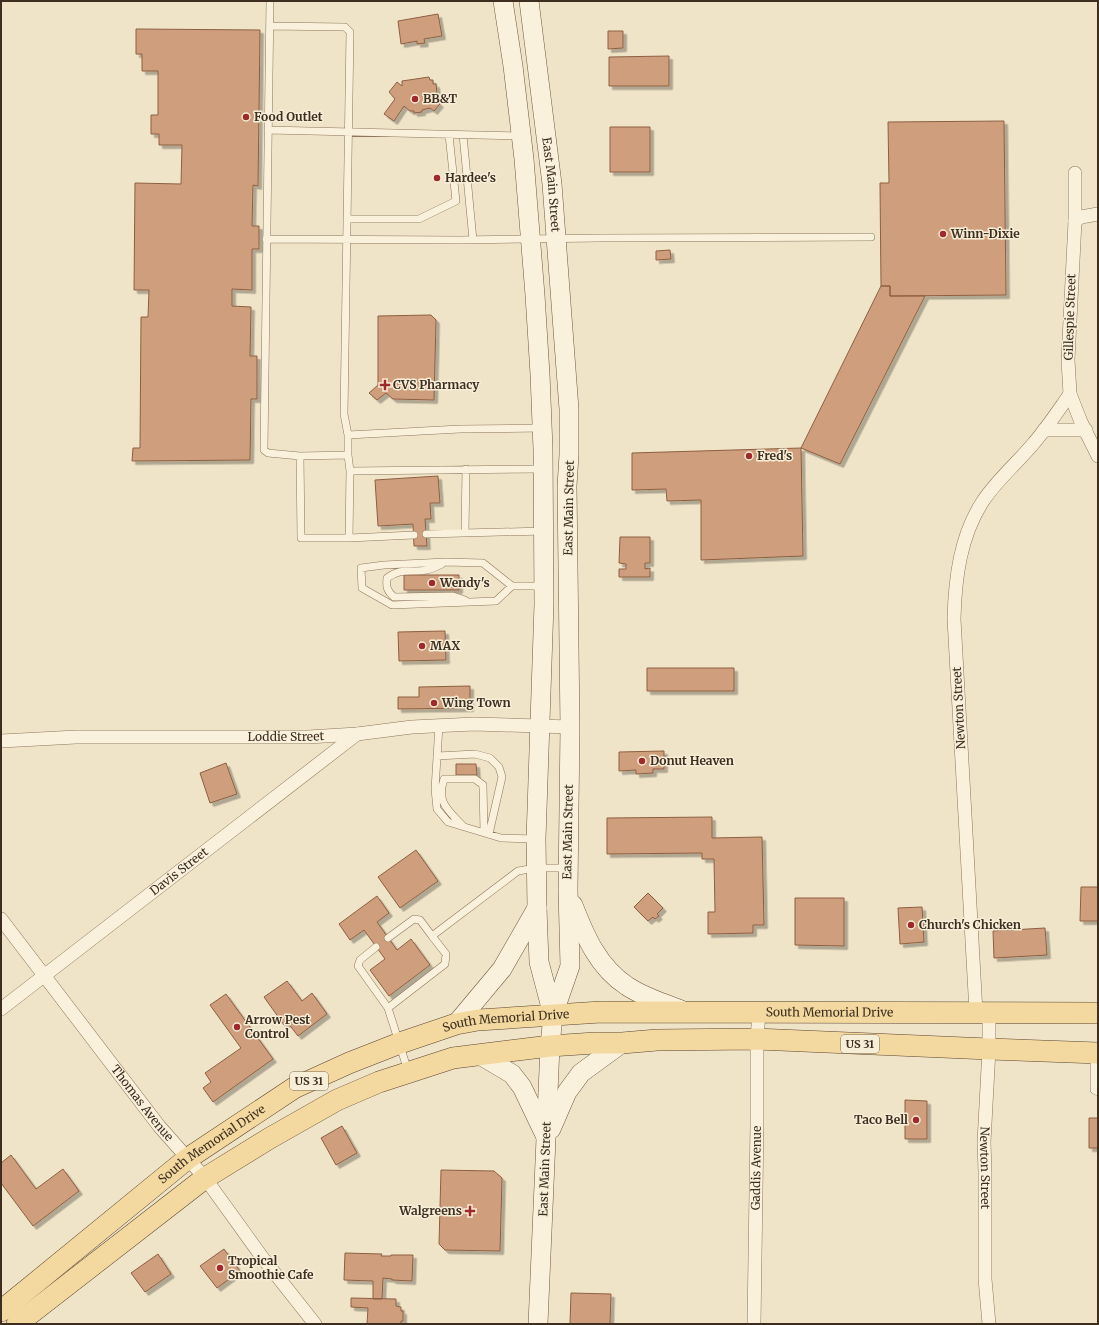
<svg xmlns="http://www.w3.org/2000/svg" width="1099" height="1325" viewBox="0 0 1099 1325" font-family="Merriweather,serif">
  <defs>
    <filter id="shadow"><feDropShadow dx="3.5" dy="3.5" stdDeviation="0" flood-color="#0004"/></filter>
  </defs>
  <rect width="100%" height="100%" fill="#f0e4c8"/>
  <path fill="#cf9f7d" stroke="#8d5f41" filter="url(#shadow)" d="M438 14 442 36 424 39 425 43 417 44V41L401 44 398 21Z
    M136 29 260 30 258 186 253 185 252 226H259V249H252V290L232 289V306L251 307 250 356H257V399H251L250 460 132 461 133 448H140L141 317H148L149 290H134L135 183 181 184 182 145H159V134H151V115H158V71H142V54H136Z
    M608 31H623V48L608 49Z
    M669 56V86H609V57Z
    M429 77 430 80H433V84H436L437 93H435L436 100 440 104 434 111 430 108 422 110V112L414 113V111H410L404 106 394 121 384 114 395 99 389 92 397 82 402 86V81Z
    M1004 121 1006 295 890 296V286H881L880 183H889L888 122Z
    M610 127H650V172H610Z
    M670 250 671 259 656 260V251Z
    M881 286H890V296H925L840 464 801 448Z
    M431 315 436 320 434 400 393 399 386 393 377 400 369 393 378 385V316Z
    M801 448 803 556 701 560V500L667 501 666 489 632 490V453Z
    M438 476 440 503H430L431 519H425L427 546H414L413 524 378 526 375 480Z
    M620 537H650V563H645V569L650 568V577H619V569H626V564L619 563Z
    M404 575H459V590H404Z
    M445 631 446 660 399 661 398 632Z
    M647 668H734V691H647Z
    M470 686V708L398 709V697H419V687Z
    M664 751V769H653V773L636 774V770L619 771V752Z
    M226 763 237 794 210 803 200 773Z
    M456 764H476L477 775H456Z
    M712 817V838L762 837 764 925H753V933L708 934V912H715L714 859H702V853L607 854V818Z
    M416 850 438 881 400 908 378 877Z
    M1081 887H1098V921H1080Z
    M648 893 663 908 657 914 659 916 655 919 653 917 648 921 634 907Z
    M377 896 389 913 377 922 397 950 411 939 430 965 389 996 370 970 385 959 364 930 350 940 339 924Z
    M795 898H844V946L795 945Z
    M922 907 924 942 900 944 898 908Z
    M1045 928 1047 955 994 958 993 931Z
    M287 981 302 1001 312 993 327 1014 298 1036 288 1023 284 1025 264 997Z
    M226 994 273 1059 213 1102 203 1088 211 1082 205 1073 241 1048 210 1005Z
    M905 1100 927 1101V1139H905Z
    M1089 1118H1098V1148H1089Z
    M342 1126 357 1153 336 1165 321 1138Z
    M11 1155 36 1189 63 1169 79 1191 33 1226 1 1183V1163Z
    M441 1170 494 1171 502 1178 500 1251 445 1250 439 1244Z
    M224 1249 240 1271 217 1288 200 1266Z
    M345 1253 382 1254 381 1256H391V1255H413L412 1281 392 1280V1279L383 1278 382 1299H373V1281L344 1280Z
    M158 1254 171 1274 145 1292 131 1273Z
    M571 1293 611 1294 610 1324H570Z
    M351 1298 396 1299V1306L401 1307V1311H403V1321H401V1324H367L368 1308 351 1307Z"/>
  <g fill="none" stroke-linecap="round" stroke-linejoin="round">
    <g stroke="#8d765c" stroke-width="8">
      <path id="lane" d="M270 26 345 27 350 32 344 414 348 435V455L300 456 268 453 264 450C265 300 267 150 270 1
        M268 130 521 136
        M463 135 473 240
        M347 219H419L456 201 449 135
        M266 239 460 240 599 238 871 237
        M348 435 460 429 541 428
        M348 455 350 471
        M300 456 301 538H349L350 471 542 469
        M465 533 466 469
        M426 534 543 531
        M349 538 414 535
        M442 564C438 566 432 569 427 570 411 573 402 567 387 578 386 587 387 591 394 597L453 596 465 600
        M512 586 496 601 392 605 362 588 361 568 384 565 446 562 483 563 512 586H544
        M439 726 435 789 437 809 448 822 501 838 535 839
        M437 756 475 754 490 758 499 767 502 777 489 834
        M463 826C448 810 436 802 444 779H475L483 785 484 832
        M388 938 414 919 420 920 432 936
        M376 947 360 960 358 966 388 1008
        M1094 1055V1090L1098 1092
        M408 1071 388 1008 445 964 446 954 432 936 518 871 536 868H568"/>
    </g>
    <g stroke="#8d765c" stroke-width="14">
      <g id="street">
        <path d="M1075 173V221L1068 360 1070 394 1081 422 1098 456"/>
        <path d="M1075 221 1081 217 1098 214"/>
        <path d="M1044 430H1086"/>
        <path id="s1" d="M1 741 76 737H308L357 734 412 727 474 724 570 727"/>
        <path id="s2" d="M1 919 159 1126 205 1178 262 1257 315 1324"/>
        <path id="s3" d="M1 1009 357 734"/>
        <path d="M976 1012 954 619C955 579 960 536 983 501 997 480 1017 463 1033 444 1047 428 1058 411 1070 394"/>
        <path id="s4" d="M989 1012V1049L984 1142 985 1172V1279L989 1324"/>
        <path id="s5" d="M754 1324 757 1124V1039L759 1013"/>
      </g>
    </g>
    <g stroke="#6f573f" stroke-width="20">
      <g id="secondary">
        <path d="M503 1 513 66 524 159 535 295 540 374 543 449 544 604 536 839 537 908 539 962 553 1015"/>
        <path id="s6" d="M529 1 552 184 569 409V455L567 486 570 727 568 890 570 966 553 1015 550 1046 538 1324"/>
        <path d="M573 905C585 936 598 967 627 986 643 997 664 1003 683 1011"/>
        <path d="M456 1024 502 969 537 908"/>
        <path d="M480 1055 512 1074 522 1087 545 1135"/>
        <path d="M551 1129 567 1092 581 1073 622 1043"/>
      </g>
    </g>
    <g stroke="#5b4430" stroke-width="22">
      <g id="primary">
        <path id="s7" d="M1 1311 187 1159 294 1088 349 1063 400 1043 456 1024 478 1020 601 1012 1098 1013"/>
        <path d="M17 1324 205 1178 270 1138 337 1100 379 1082 453 1058 550 1046 595 1043H622L657 1040 757 1039 989 1049 1098 1053"/>
      </g>
    </g>
    <use href="#lane" stroke="#faf1dc" stroke-width="7"/>
    <use href="#street" stroke="#faf1dc" stroke-width="13"/>
    <use href="#secondary" stroke="#faf1dc" stroke-width="19"/>
    <use href="#primary" stroke="#f3d9a0" stroke-width="21"/>
  </g>
  <g fill="#9e2a2b" stroke="#f7eed8" stroke-width="1.5">
    <circle cx="415" cy="99" r="4"/>
    <circle cx="246" cy="117" r="4"/>
    <circle cx="437" cy="178" r="4"/>
    <circle cx="943" cy="234" r="4"/>
    <path d="M383 379h4v4h4v4h-4v4h-4v-4h-4v-4h4z"/>
    <circle cx="749" cy="456" r="4"/>
    <circle cx="432" cy="583" r="4"/>
    <circle cx="422" cy="646" r="4"/>
    <circle cx="434" cy="703" r="4"/>
    <circle cx="642" cy="761" r="4"/>
    <circle cx="911" cy="925" r="4"/>
    <circle cx="237" cy="1027" r="4"/>
    <circle cx="916" cy="1120" r="4"/>
    <path d="M468 1205h4v4h4v4h-4v4h-4v-4h-4v-4h4z"/>
    <circle cx="220" cy="1268" r="4"/>
  </g>
  <g text-anchor="middle" stroke-width="3" stroke-linejoin="round" paint-order="stroke">
    <g fill="#f7eed8" stroke="#756857" stroke-width="1">
      <rect x="841" y="1035" width="38" height="18" rx="3"/>
      <rect x="290" y="1072" width="38" height="18" rx="3"/>
    </g>
    <g font-size="11" font-weight="bold" fill="#3d2e20">
      <text x="860" y="1048">US 31</text>
      <text x="309" y="1085">US 31</text>
    </g>
    <g font-size="12" font-weight="bold" fill="#3d2e20" stroke="#f7eed8" text-anchor="start">
      <text x="423" y="103">BB&amp;T</text>
      <text x="254" y="121">Food Outlet</text>
      <text x="445" y="182">Hardee's</text>
      <text x="951" y="238">Winn-Dixie</text>
      <text x="393" y="389">CVS Pharmacy</text>
      <text x="757" y="460">Fred's</text>
      <text x="440" y="587">Wendy's</text>
      <text x="430" y="650">MAX</text>
      <text x="442" y="707">Wing Town</text>
      <text x="650" y="765">Donut Heaven</text>
      <text x="919" y="929">Church's Chicken</text>
      <text x="245" y="1024">Arrow Pest<tspan x="245" dy="14">Control</tspan></text>
      <text x="908" y="1124" text-anchor="end">Taco Bell</text>
      <text x="462" y="1215" text-anchor="end">Walgreens</text>
      <text x="228" y="1265">Tropical<tspan x="228" dy="14">Smoothie Cafe</tspan></text>
    </g>
    <g font-size="12" fill="#3d2e20" stroke="#f7eed8">
      <text dy="4" stroke="none"><textPath href="#s6" startOffset="185">East Main Street</textPath></text>
      <text transform="translate(1070 317) rotate(-88)" y="4">Gillespie Street</text>
      <text transform="translate(569 508) rotate(-89)" y="4">East Main Street</text>
      <text transform="translate(959 708) rotate(-93)" y="4">Newton Street</text>
      <text dy="4" stroke="none"><textPath href="#s1" startOffset="285">Loddie Street</textPath></text>
      <text transform="translate(568 832) rotate(-89)" y="4">East Main Street</text>
      <text dy="4" stroke="none"><textPath href="#s3" startOffset="225">Davis Street</textPath></text>
      <text dy="4" stroke="none"><textPath href="#s7" startOffset="917">South Memorial Drive</textPath></text>
      <text dy="4" stroke="none"><textPath href="#s7" startOffset="593">South Memorial Drive</textPath></text>
      <text dy="4" stroke="none"><textPath href="#s2" startOffset="232">Thomas Avenue</textPath></text>
      <text dy="4" stroke="none"><textPath href="#s7" startOffset="269">South Memorial Drive</textPath></text>
      <text dy="4" stroke="none"><textPath href="#s5" startOffset="156">Gaddis Avenue</textPath></text>
      <text dy="4" stroke="none"><textPath href="#s4" startOffset="156">Newton Street</textPath></text>
      <text transform="translate(545 1169) rotate(-88)" y="4">East Main Street</text>
    </g>
  </g>
  <rect width="1099" height="1325" fill="none" stroke="#3d2e20" stroke-width="4"/>
</svg>
